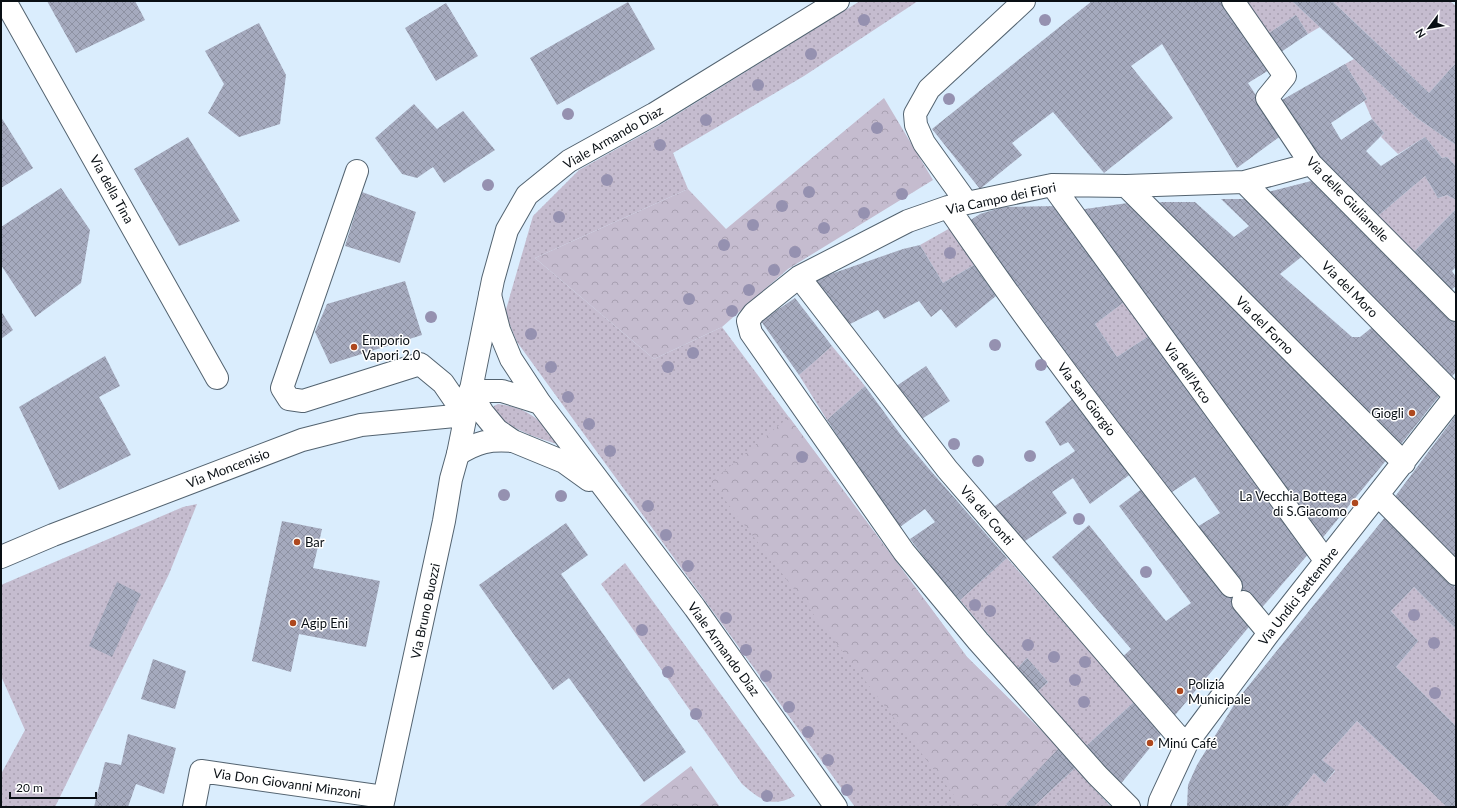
<svg xmlns="http://www.w3.org/2000/svg" width="1457" height="808" viewBox="0 0 1457 808" font-family="Lato,sans-serif">
  <defs>
    <pattern id="grass-dots" width="8" height="8" patternUnits="userSpaceOnUse"><rect width="8" height="8" fill="#c5bccf"/><path d="M2 2h.1M6 6h.1" fill="none" stroke="#a8a0b1" stroke-width="1.8" stroke-linecap="round"/></pattern>
    <pattern id="park-crowns" width="20" height="18" patternUnits="userSpaceOnUse"><rect width="20" height="18" fill="#c5bccf"/><path d="M2 6a3 3 0 1 1 6 0M12 15a3 3 0 1 1 6 0" fill="none" stroke="#a8a0b1"/></pattern>
    <pattern id="building-cross-hatch" width="8" height="8" patternUnits="userSpaceOnUse"><rect width="8" height="8" fill="#a5aabe"/><path d="M0 0l8 8M0 8l8-8" fill="none" stroke="#8d91a2"/></pattern>
  </defs>
  <rect width="100%" height="100%" fill="#daedfd"/>
  <path fill="url(#grass-dots)" d="M860 1H918L804 76 673 153 688 189 535 258 654 359 722 327 967 657 1059 748 1006 804 1009 807H855L517 342 505 313 533 216 579 170 660 125Z
    M1239 1H1292L1320 27 1308 34 1296 15 1265 36Z
    M1332 1H1450L1456 6V63L1429 93Z
    M1354 59 1417 118 1456 145V166L1447 157 1442 158 1425 137 1398 154 1381 137 1384 133 1372 119 1364 101 1367 99 1345 64Z
    M1425 176 1438 198 1447 195 1456 200V209L1409 257 1373 220Z
    M952 227 974 265 943 283 920 245Z
    M1128 299 1152 334 1117 357 1095 324Z
    M832 346 865 386 827 420 799 375Z
    M498 404C532 408 542 423 563 446 539 438 510 431 493 410L494 406Z
    M197 504 169 574 55 807H1V774L25 730 1 676V585L183 507Z
    M1007 558 1134 702 1084 748 1037 692 1048 682 1027 658 1017 669 960 600Z
    M625 563 795 796C772 808 760 800 742 784L601 584Z
    M1414 587 1456 629V726L1396 667 1418 641 1391 611Z
    M1357 721 1447 807H1287L1314 773 1325 783 1335 771 1322 760Z
    M1075 768 1111 807H1033Z"/>
  <path fill="url(#park-crowns)" d="M884 98 933 180 788 269 722 327 654 359 535 258 688 189 726 229Z
    M789 417 967 657 1059 748 1006 804 1000 807H963L711 482Z
    M691 766 720 807H638Z"/>
  <path fill="url(#building-cross-hatch)" d="M47 1H135L145 20 76 53Z
    M1092 1H1227L1274 67 1248 83 1282 135 1237 168 1162 44 1131 66 1173 118 1104 173 1053 112 1012 143 1022 155 980 189 932 129Z
    M1292 1H1332L1429 93 1456 63V145L1417 118Z
    M628 2 655 49 557 105 530 58Z
    M446 3 478 56 436 81 405 28Z
    M1296 15 1308 34 1278 54 1265 36Z
    M259 23 286 75 280 124 239 137 208 113 224 84 205 51Z
    M1345 64 1367 99 1331 123 1341 140 1372 119 1384 133 1366 151 1381 166 1425 137 1442 158 1447 157 1456 166V200L1447 195 1438 198 1425 176 1373 220 1315 160 1275 104Z
    M414 104 437 129 463 111 495 150 444 183 433 167 417 178 402 174 375 138Z
    M1 117 33 168 1 188Z
    M188 137 240 221 179 246 134 169Z
    M1319 179 1456 320V372L1446 383 1264 193Z
    M61 188 90 230 81 283 35 317 1 265V227Z
    M362 192 416 212 400 263 345 246Z
    M1221 199H1245L1305 254 1280 274 1352 337H1360L1375 325 1443 391 1398 448 1158 204 1161 202H1195L1234 237 1249 226Z
    M1135 202 1388 458 1320 541 1078 210Z
    M1058 206 1128 299 1095 324 1117 357 1152 334 1311 551 1258 612 1253 622 1171 720 1120 659 1131 649 1052 557 1089 525 1166 621 1191 603 1119 506 1143 488 1192 530 1220 513 1195 477 1166 496 966 223 980 214 1003 207Z
    M1456 209V267L1452 271 1456 277V286L1446 294 1409 257Z
    M920 245 943 283 974 265 996 296 956 328 941 309 931 317 919 301 884 319 878 310 844 327 808 282 903 249Z
    M405 281 422 335 330 364 315 332 327 304Z
    M795 298 832 346 799 375 761 321Z
    M1 311 13 330 1 339Z
    M105 356 120 386 99 397 131 455 59 490 19 407Z
    M926 366 950 401 917 422 892 389Z
    M865 386 903 438 930 470 1007 558 960 600 944 583 910 539 935 522 925 509 900 527 863 475 827 420Z
    M1076 396 1132 473 1090 504 1073 478 1052 492 1067 513 1022 543 992 508 1075 451 1068 442 1060 446 1045 422Z
    M1456 415V568L1391 502Z
    M1386 516 1456 588V629L1414 587 1391 611 1418 641 1396 667 1456 726V807H1447L1357 721 1322 760 1335 770 1325 783 1314 773 1287 807H1187L1188 785 1197 765 1237 700Z
    M282 521 322 529 313 568 380 581 366 647 299 634 291 672 252 661Z
    M566 523 588 555 561 574 686 752 644 782 569 678 553 690 479 585Z
    M117 582 141 594 112 657 89 646Z
    M1027 658 1048 682 1037 692 1017 669Z
    M153 659 186 671 175 709 141 699Z
    M1134 702 1162 733 1119 786 1084 748Z
    M128 734 176 748 164 794 136 784 128 807H94L105 762 121 765Z
    M1059 748 1075 768 1033 807H1009L1006 804Z"/>
  <g fill="none" stroke-linecap="round" stroke-linejoin="round">
    <g stroke="#536370" stroke-width="24">
      <path id="minor" d="M5 1 217 378
        M1233 1 1285 76 1267 98 1311 164 1456 310
        M357 171 282 388 289 399 303 401 420 364 443 383 465 415
        M1244 182 1455 396
        M1052 185 1325 560
        M1126 186 1404 463
        M967 203 924 143 916 125 915 114 929 89 1024 1
        M948 207C1037 337 1133 463 1231 586
        M799 277 947 469 1176 734 1187 743
        M490 295 499 330 511 359 540 403 695 608 836 807
        M470 391 483 413 497 430 513 441 564 462 589 480
        M470 391H502L540 403
        M458 454C478 442 489 439 513 441
        M1378 495 1456 574
        M1243 602 1269 633
        M194 807 201 771 384 797
        M1129 807 1097 775 978 641 904 552 751 333 748 321 754 313 799 277 908 221 948 207 1052 185 1126 186 1244 182 1311 164
        M1159 807 1160 801 1187 743 1269 633 1456 395"/>
    </g>
    <g stroke="#536370" stroke-width="24">
      <path id="major" d="M1 557 53 535 302 440 361 425 465 415
        M382 807 444 521 451 479 458 454 493 280 507 230 527 195 569 161 654 114 838 1"/>
    </g>
    <use href="#minor" stroke="#fff" stroke-width="22"/>
    <use href="#major" stroke="#fff" stroke-width="22"/>
  </g>
  <g fill="#9591b0">
    <circle cx="864" cy="20" r="6"/>
    <circle cx="1045" cy="20" r="6"/>
    <circle cx="811" cy="54" r="6"/>
    <circle cx="758" cy="85" r="6"/>
    <circle cx="949" cy="99" r="6"/>
    <circle cx="568" cy="114" r="6"/>
    <circle cx="706" cy="120" r="6"/>
    <circle cx="877" cy="128" r="6"/>
    <circle cx="660" cy="145" r="6"/>
    <circle cx="607" cy="180" r="6"/>
    <circle cx="488" cy="185" r="6"/>
    <circle cx="809" cy="192" r="6"/>
    <circle cx="902" cy="194" r="6"/>
    <circle cx="782" cy="206" r="6"/>
    <circle cx="864" cy="213" r="6"/>
    <circle cx="559" cy="217" r="6"/>
    <circle cx="753" cy="225" r="6"/>
    <circle cx="824" cy="228" r="6"/>
    <circle cx="724" cy="245" r="6"/>
    <circle cx="795" cy="252" r="6"/>
    <circle cx="950" cy="253" r="6"/>
    <circle cx="774" cy="270" r="6"/>
    <circle cx="749" cy="290" r="6"/>
    <circle cx="689" cy="299" r="6"/>
    <circle cx="732" cy="311" r="6"/>
    <circle cx="431" cy="317" r="6"/>
    <circle cx="531" cy="334" r="6"/>
    <circle cx="995" cy="345" r="6"/>
    <circle cx="693" cy="353" r="6"/>
    <circle cx="1041" cy="365" r="6"/>
    <circle cx="551" cy="367" r="6"/>
    <circle cx="668" cy="367" r="6"/>
    <circle cx="568" cy="397" r="6"/>
    <circle cx="589" cy="424" r="6"/>
    <circle cx="954" cy="444" r="6"/>
    <circle cx="610" cy="451" r="6"/>
    <circle cx="1030" cy="456" r="6"/>
    <circle cx="802" cy="457" r="6"/>
    <circle cx="978" cy="461" r="6"/>
    <circle cx="504" cy="495" r="6"/>
    <circle cx="561" cy="496" r="6"/>
    <circle cx="648" cy="506" r="6"/>
    <circle cx="1079" cy="519" r="6"/>
    <circle cx="666" cy="535" r="6"/>
    <circle cx="688" cy="566" r="6"/>
    <circle cx="1146" cy="572" r="6"/>
    <circle cx="975" cy="605" r="6"/>
    <circle cx="990" cy="611" r="6"/>
    <circle cx="1414" cy="615" r="6"/>
    <circle cx="726" cy="618" r="6"/>
    <circle cx="642" cy="630" r="6"/>
    <circle cx="1434" cy="643" r="6"/>
    <circle cx="1028" cy="645" r="6"/>
    <circle cx="746" cy="650" r="6"/>
    <circle cx="1054" cy="657" r="6"/>
    <circle cx="1085" cy="662" r="6"/>
    <circle cx="668" cy="672" r="6"/>
    <circle cx="766" cy="676" r="6"/>
    <circle cx="1075" cy="680" r="6"/>
    <circle cx="1435" cy="693" r="6"/>
    <circle cx="1084" cy="702" r="6"/>
    <circle cx="789" cy="707" r="6"/>
    <circle cx="696" cy="714" r="6"/>
    <circle cx="808" cy="732" r="6"/>
    <circle cx="828" cy="760" r="6"/>
    <circle cx="847" cy="790" r="6"/>
    <circle cx="767" cy="796" r="6"/>
  </g>
  <g fill="#ae481e" stroke="#fff" stroke-width="1.5">
    <circle cx="354" cy="347" r="4"/>
    <circle cx="1412" cy="413" r="4"/>
    <circle cx="1355" cy="503" r="4"/>
    <circle cx="297" cy="542" r="4"/>
    <circle cx="293" cy="623" r="4"/>
    <circle cx="1180" cy="691" r="4"/>
    <circle cx="1150" cy="743" r="4"/>
  </g>
  <g text-anchor="middle" stroke-width="3" stroke-linejoin="round" paint-order="stroke">
    <g font-size="13" fill="#090f14" stroke="#fff">
      <text transform="translate(613 137) rotate(-30)" y="5">Viale Armando Diaz</text>
      <text transform="translate(112 189) rotate(61)" y="5">Via della Tina</text>
      <text transform="translate(1001 198) rotate(-12)" y="5">Via Campo dei Fiori</text>
      <text transform="translate(1348 199) rotate(46)" y="5">Via delle Giulianelle</text>
      <text transform="translate(1350 289) rotate(45)" y="5">Via del Moro</text>
      <text transform="translate(1265 325) rotate(45)" y="5">Via del Forno</text>
      <text transform="translate(1188 373) rotate(54)" y="5">Via dell'Arco</text>
      <text transform="translate(1087 399) rotate(53)" y="5">Via San Giorgio</text>
      <text transform="translate(228 468) rotate(-21)" y="5">Via Moncenisio</text>
      <text transform="translate(987 515) rotate(49)" y="5">Via dei Conti</text>
      <text transform="translate(1298 596) rotate(-52)" y="5">Via Undici Settembre</text>
      <text transform="translate(425 611) rotate(-78)" y="5">Via Bruno Buozzi</text>
      <text transform="translate(724 649) rotate(54)" y="5">Viale Armando Diaz</text>
      <text transform="translate(287 783) rotate(8)" y="5">Via Don Giovanni Minzoni</text>
    </g>
    <g font-size="13" fill="#090f14" stroke="#fff" text-anchor="start">
      <text x="362" y="345">Emporio<tspan x="362" dy="15">Vapori 2.0</tspan></text>
      <text x="1404" y="418" text-anchor="end">Giogli</text>
      <text x="1347" y="501" text-anchor="end">La Vecchia Bottega<tspan x="1347" dy="15">di S.Giacomo</tspan></text>
      <text x="305" y="547">Bar</text>
      <text x="301" y="628">Agip Eni</text>
      <text x="1188" y="689">Polizia<tspan x="1188" dy="15">Municipale</tspan></text>
      <text x="1158" y="748">Minú Café</text>
    </g>
  </g>
  <rect width="1457" height="808" fill="none" stroke="#090f14" stroke-width="4"/>
  <g transform="translate(1429 28) rotate(238)" stroke="#ffffff" stroke-width="3" paint-order="stroke">
  <path d="M0-3L7 15L0 10L-7 15Z" fill="#090f14"/>
  <text y="-6" font-size="11" font-weight="bold" text-anchor="middle" fill="#090f14">N</text>
  </g>
  <path d="M10 792v6h86v-6" fill="none" stroke="#090f14" stroke-width="2"/>
  <text x="16" y="792" font-size="12" fill="#090f14" stroke="#ffffff" stroke-width="3" paint-order="stroke">20 m</text>
</svg>
